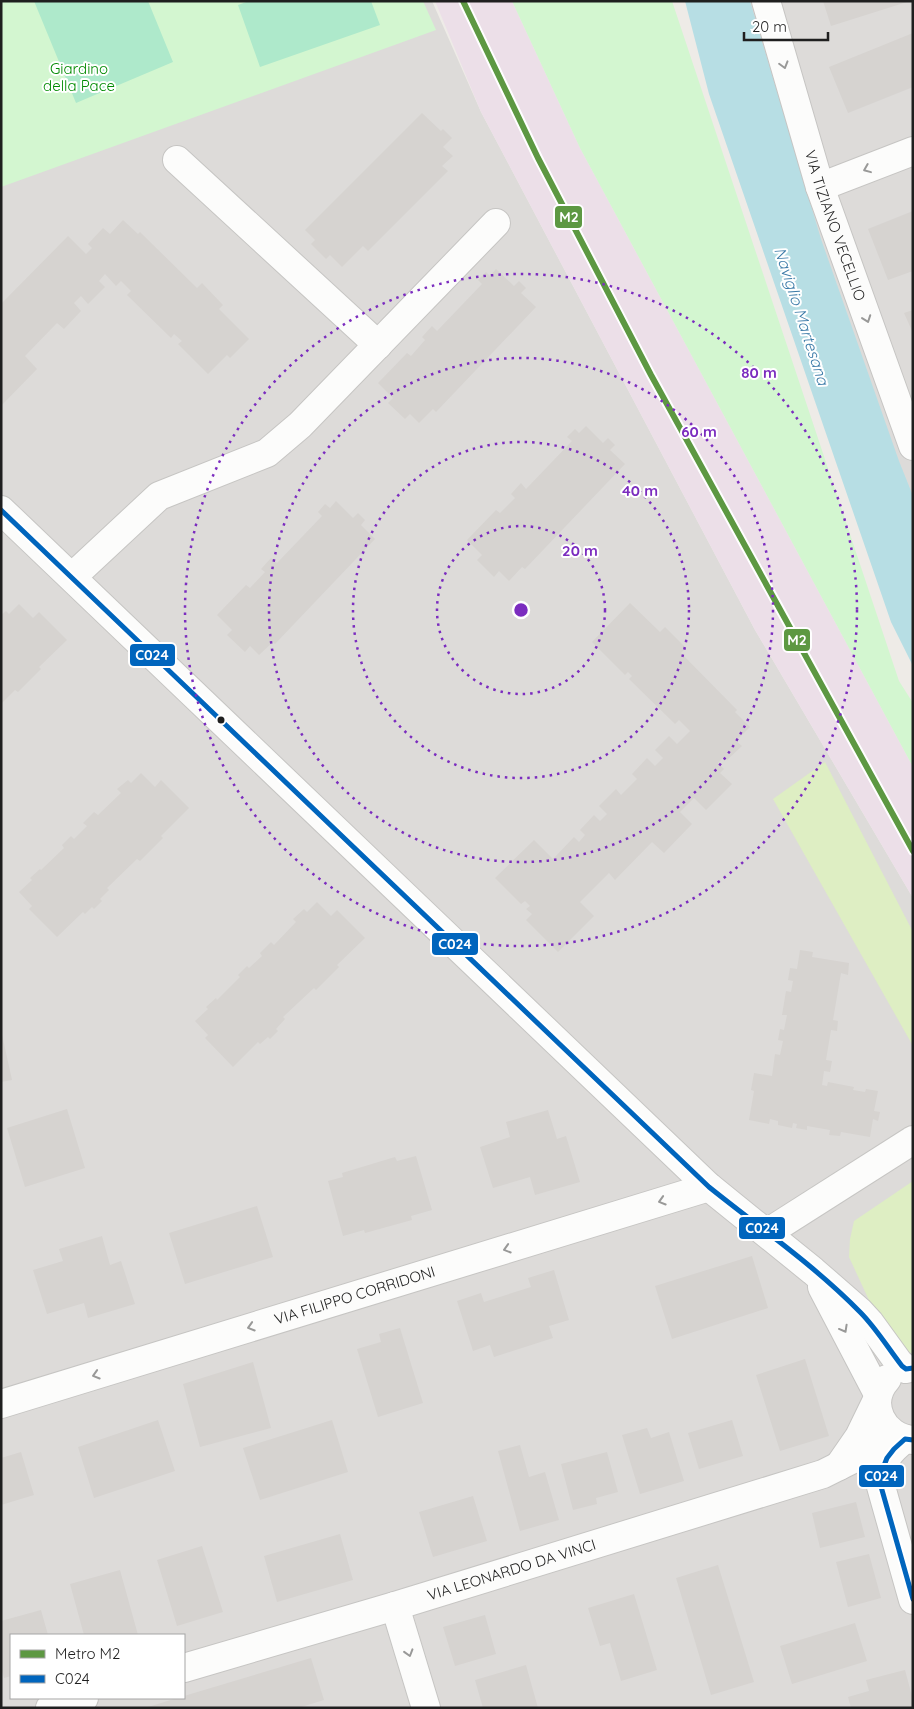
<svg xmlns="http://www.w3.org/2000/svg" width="914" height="1709" viewBox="0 0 914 1709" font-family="Quicksand,sans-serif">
  <rect width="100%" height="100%" fill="#eeebe7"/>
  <path fill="#dddbd9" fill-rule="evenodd" d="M1 1H432L481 112 755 630 913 898V1708H1ZM11 1635H184V1698H11Z
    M743 1H913V514L798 195Z"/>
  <path fill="#ecdfe8" d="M435 1H512L580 148 913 767V898L755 630 481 112Z"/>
  <path fill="#deeec3" d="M825 762 913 932V1046L773 799Z
    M913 1181V1354L903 1349 874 1311 849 1257 850 1239 854 1221Z"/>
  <path fill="#d3f6d0" d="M1 1H423L436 30 1 187Z
    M512 1H672L899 681 913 703V767L580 148Z"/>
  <path fill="#aee9cb" d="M34 1H148L173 62 76 103Z
    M249 1H371L380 25 260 67 238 5Z"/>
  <path fill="#b7dee4" d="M685 1H750L821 239 899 461 913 496V666L891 622 709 94Z"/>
  <path fill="#d6d3d0" d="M823 1H907V2L831 26Z
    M913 33V87L848 113 829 67Z
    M422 113 441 131 443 129 452 138 443 147 453 156 442 166 448 171 368 251 363 246 342 267 330 255 326 259 311 244 315 240 305 230Z
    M913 211V271L888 280 868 229Z
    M123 220 138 234 140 232 197 288 202 283 223 305 219 309 249 339 230 358 227 355 208 374 178 344 182 341 174 334 171 338 127 295 131 291 121 281 116 286 105 274 99 281 105 287 88 304 81 296 74 303 81 311 64 329 57 323 25 356 37 369 1 406V304L68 236 86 254 92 248 88 244 103 228 110 234Z
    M496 269 514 286 519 281 526 288 521 293 536 307 436 412 433 409 419 423 410 414 405 419 388 403 393 398 378 383 407 353 411 356 425 340 422 337 432 326 437 331 482 284 478 280 486 272 490 276Z
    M913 310V333L904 313Z
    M586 426 603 443 608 438 615 445 610 450 625 464 525 569 522 567 509 581 499 571 494 577 477 560 482 555 467 540 496 510 500 513 515 498 511 494 521 483 526 489 572 441 567 437 575 429 579 433Z
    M336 501 353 518 358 513 365 520 361 525 375 539 275 644 273 642 259 655 250 646 245 652 227 635 232 630 217 615 246 585 250 588 265 572 261 569 271 558 277 563 322 516 318 512 325 504 330 508Z
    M630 603 660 632 665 627 686 648 681 653 737 710 735 712 750 727 736 741 742 746 727 760 724 757 718 763 724 769 720 773 732 784 706 810 694 798 680 812 692 824 664 853 652 842 615 880 609 873 580 902 594 916 558 952 526 920 532 914 526 909 530 906 525 901 521 904 495 878 534 840 553 859 574 837 579 842 585 835 580 830 594 815 600 821 607 814 599 806 616 789 621 795 637 779 632 774 647 758 655 766 663 758 655 750 669 736 677 744 690 731 679 720 675 724 629 679 632 676 628 672 625 675 592 642Z
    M19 604 33 618 39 612 67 640 39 667 41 669 18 692 15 690 1 704V615L6 611 9 614Z
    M141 773 155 787 161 780 189 808 161 836 163 838 140 861 137 859 107 888 109 890 100 899 102 901 94 909 92 907 85 914 83 912 57 937 29 909 32 906 19 892 32 880 30 878 40 869 41 870 64 848 62 845 71 836 74 839 87 826 83 823 94 812 98 815 121 793 117 789 128 780 131 783Z
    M317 902 331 916 337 910 365 938 337 965 339 967 316 990 314 988 283 1017 285 1019 276 1029 278 1031 270 1039 268 1037 260 1044 258 1042 233 1067 205 1038 208 1035 195 1021 208 1009 206 1007 216 998 217 1000 240 977 238 975 247 966 249 968 262 956 260 953 271 942 274 945 296 922 293 919 304 909 307 912Z
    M800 950 813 952 812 957 849 963 848 975 841 973 833 1020 838 1021 837 1031 831 1030 826 1060 832 1061 830 1072 824 1071 822 1085 827 1086 828 1082 854 1087 853 1090 865 1092 866 1089 878 1091 874 1111 880 1112 878 1121 873 1119 870 1137 841 1132 840 1136 829 1135 830 1130 807 1126V1130L796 1128 797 1124 793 1123 792 1128 778 1125V1121L770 1119 769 1124 749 1120 754 1091 751 1090 754 1073 772 1076 775 1054 780 1055 783 1041 778 1040 780 1029 784 1030 787 1015H782L786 991 791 992 793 981 788 980 790 968 797 969Z
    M1 1030 12 1080 1 1082Z
    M67 1109 85 1168 25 1187 7 1128Z
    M548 1110 557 1139 566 1136 580 1182 535 1195 530 1177 493 1188 480 1147 510 1137 506 1122Z
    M416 1156 432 1210 411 1216 412 1220 365 1233 364 1230 343 1236 328 1181 343 1177 342 1173 395 1157 397 1161Z
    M257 1206 273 1257 185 1284 169 1233Z
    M102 1236 110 1265 121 1261 135 1304 88 1318 84 1303 47 1314 33 1270 63 1261 59 1249Z
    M752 1256 768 1308 672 1339 655 1286Z
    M554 1270 569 1320 549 1326 553 1338 494 1357 490 1345 473 1351 457 1301 481 1293 484 1302 531 1287 528 1278Z
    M400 1328 423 1403 378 1417 357 1349 381 1342 379 1334Z
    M805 1359 829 1436 780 1451 756 1375Z
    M253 1362 271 1428 200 1447 183 1384Z
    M158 1420 175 1471 94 1498 78 1447Z
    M332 1420 348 1472 260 1500 243 1448Z
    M732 1420 743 1456 699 1469 688 1433Z
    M647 1428 651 1438 669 1432 684 1481 640 1494 622 1435Z
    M520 1445 529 1477 545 1472 559 1520 520 1531 498 1451Z
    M21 1452 34 1495 1 1505V1458Z
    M607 1452 618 1492 596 1498 597 1504 573 1510 561 1464Z
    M473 1496 487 1541 433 1557 419 1512Z
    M856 1502 865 1537 820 1548 812 1513Z
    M340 1534 353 1580 277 1602 264 1556Z
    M202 1546 223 1612 177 1626 157 1560Z
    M869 1554 881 1598 848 1607 836 1562Z
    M718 1565 754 1682 711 1695 676 1578Z
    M120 1570 138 1635H84L70 1584Z
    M634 1594 657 1670 621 1681 610 1643 600 1646 588 1608Z
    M41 1610 48 1635H11V1676L4 1678 1 1666V1621Z
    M485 1615 496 1654 455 1666 443 1627Z
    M855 1623 867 1661 792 1684 780 1646Z
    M311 1658 324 1700 298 1708H145L177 1698H184V1696Z
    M526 1665 538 1708H483L475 1680Z
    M905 1670 913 1700V1708H851L848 1697 869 1691 866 1680Z"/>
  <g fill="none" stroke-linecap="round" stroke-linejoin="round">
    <g stroke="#c6c5c3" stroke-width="30">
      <g id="minor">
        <path id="s1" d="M766 1 820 187 913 446"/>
        <path d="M177 160 378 345"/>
        <path d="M820 187 913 151"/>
        <path d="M1 510 709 1187 813 1271 859 1311 870 1323 899 1363 906 1369"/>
        <path d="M72 577 159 496 267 453 300 425 496 223"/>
        <path d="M767 1233 913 1140"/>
        <path d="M822 1287 878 1394"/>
        <path d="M887 1379C865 1403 883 1438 913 1440"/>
        <path id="s2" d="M1 1404 709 1187"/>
        <path d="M905 1439C887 1453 883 1460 880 1483L913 1600"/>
        <path d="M839 1466 859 1437 877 1400"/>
        <path d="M395 1606 426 1708"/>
        <path id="s3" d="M184 1668 395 1606 823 1474 875 1448 905 1439"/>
        <path d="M50 1708 84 1698"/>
      </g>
    </g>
    <use href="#minor" stroke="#fcfcfb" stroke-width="28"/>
    <g stroke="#fff" stroke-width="9">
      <path id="bus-1" d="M1 510 709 1187C760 1228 814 1265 860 1312 876 1328 888 1348 902 1366L906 1369 913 1368
        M913 1440 905 1439 894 1449 887 1458 883 1468 880 1483 913 1599"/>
    </g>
    <use href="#bus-1" stroke="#0065bd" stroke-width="5"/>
    <g stroke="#fff" stroke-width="10">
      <path id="metro-1" d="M463 1 538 158 651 375 913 851"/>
    </g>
    <use href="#metro-1" stroke="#5d9842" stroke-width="6"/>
  </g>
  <defs><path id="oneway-chevron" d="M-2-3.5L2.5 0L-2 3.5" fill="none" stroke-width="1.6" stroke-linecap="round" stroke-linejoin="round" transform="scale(1.25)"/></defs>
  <g stroke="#999998">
    <use href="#oneway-chevron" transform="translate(784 65) rotate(74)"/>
    <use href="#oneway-chevron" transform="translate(867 169) rotate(158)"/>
    <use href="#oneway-chevron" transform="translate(867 319) rotate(70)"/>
    <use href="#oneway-chevron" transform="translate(662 1201) rotate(163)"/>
    <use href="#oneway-chevron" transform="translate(507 1249) rotate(163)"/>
    <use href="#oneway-chevron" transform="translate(251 1327) rotate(163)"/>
    <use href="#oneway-chevron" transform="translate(844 1329) rotate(61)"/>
    <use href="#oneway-chevron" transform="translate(96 1375) rotate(163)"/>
    <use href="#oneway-chevron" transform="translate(409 1653) rotate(73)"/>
  </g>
  <g fill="none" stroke="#7b2cbf" stroke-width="2.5" stroke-dasharray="2.5 5">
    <circle cx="521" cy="610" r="84"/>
    <circle cx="521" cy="610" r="168"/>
    <circle cx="521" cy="610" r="252"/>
    <circle cx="521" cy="610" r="336"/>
  </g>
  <circle fill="#1f1f1f" stroke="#fff" stroke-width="2" cx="221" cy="720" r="4.5"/>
  <g text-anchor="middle" stroke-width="4" stroke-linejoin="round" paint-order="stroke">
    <g font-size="15" fill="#008a00" stroke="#fff">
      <text x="79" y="74">Giardino<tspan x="79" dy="17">della Pace</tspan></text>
    </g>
    <g font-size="15" fill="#1f1f1f" stroke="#fff">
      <text dy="5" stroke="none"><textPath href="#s1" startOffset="235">VIA TIZIANO VECELLIO</textPath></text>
      <text dy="5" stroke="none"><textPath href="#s2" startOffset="370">VIA FILIPPO CORRIDONI</textPath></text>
      <text dy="5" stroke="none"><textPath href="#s3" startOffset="342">VIA LEONARDO DA VINCI</textPath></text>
    </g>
    <g font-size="16" font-style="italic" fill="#3c7ba8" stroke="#fff">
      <text transform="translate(802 316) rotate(72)" y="6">Naviglio Martesana</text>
    </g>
  </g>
  <circle cx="521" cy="610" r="8" fill="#7b2cbf" stroke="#fff" stroke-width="2.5"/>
  <g font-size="15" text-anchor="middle" font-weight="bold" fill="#7b2cbf" stroke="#fff" stroke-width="4" stroke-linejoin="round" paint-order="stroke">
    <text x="759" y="378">80 m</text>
    <text x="699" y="437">60 m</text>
    <text x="640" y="496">40 m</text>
    <text x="580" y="556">20 m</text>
  </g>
  <g stroke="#fff" stroke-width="2">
    <rect x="554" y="205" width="29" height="24" rx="5" fill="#5d9842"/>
    <rect x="783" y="628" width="28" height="24" rx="5" fill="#5d9842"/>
    <rect x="129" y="643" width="47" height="24" rx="5" fill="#0065bd"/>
    <rect x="431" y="932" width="48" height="24" rx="5" fill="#0065bd"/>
    <rect x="738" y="1216" width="48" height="24" rx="5" fill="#0065bd"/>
    <rect x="858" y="1464" width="47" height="24" rx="5" fill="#0065bd"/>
  </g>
  <g font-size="14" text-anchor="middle" font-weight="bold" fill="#fff">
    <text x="569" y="222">M2</text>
    <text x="797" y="645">M2</text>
    <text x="152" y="660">C024</text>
    <text x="455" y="949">C024</text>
    <text x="762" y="1233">C024</text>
    <text x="881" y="1481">C024</text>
  </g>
  <rect width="914" height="1709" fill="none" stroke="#1f1f1f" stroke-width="5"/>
  <rect x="10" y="1634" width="175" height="65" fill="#ffffff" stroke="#a5a5a5"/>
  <rect x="20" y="1650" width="25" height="8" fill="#5d9842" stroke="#a5a5a5"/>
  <text x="55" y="1659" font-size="15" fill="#1f1f1f">Metro M2</text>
  <rect x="20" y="1675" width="25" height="8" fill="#0065bd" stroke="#a5a5a5"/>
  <text x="55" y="1684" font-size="15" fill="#1f1f1f">C024</text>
  <path d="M744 32v8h84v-8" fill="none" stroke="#1f1f1f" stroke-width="2.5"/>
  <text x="752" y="32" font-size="15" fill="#1f1f1f" stroke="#ffffff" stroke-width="4" paint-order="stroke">20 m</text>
</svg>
